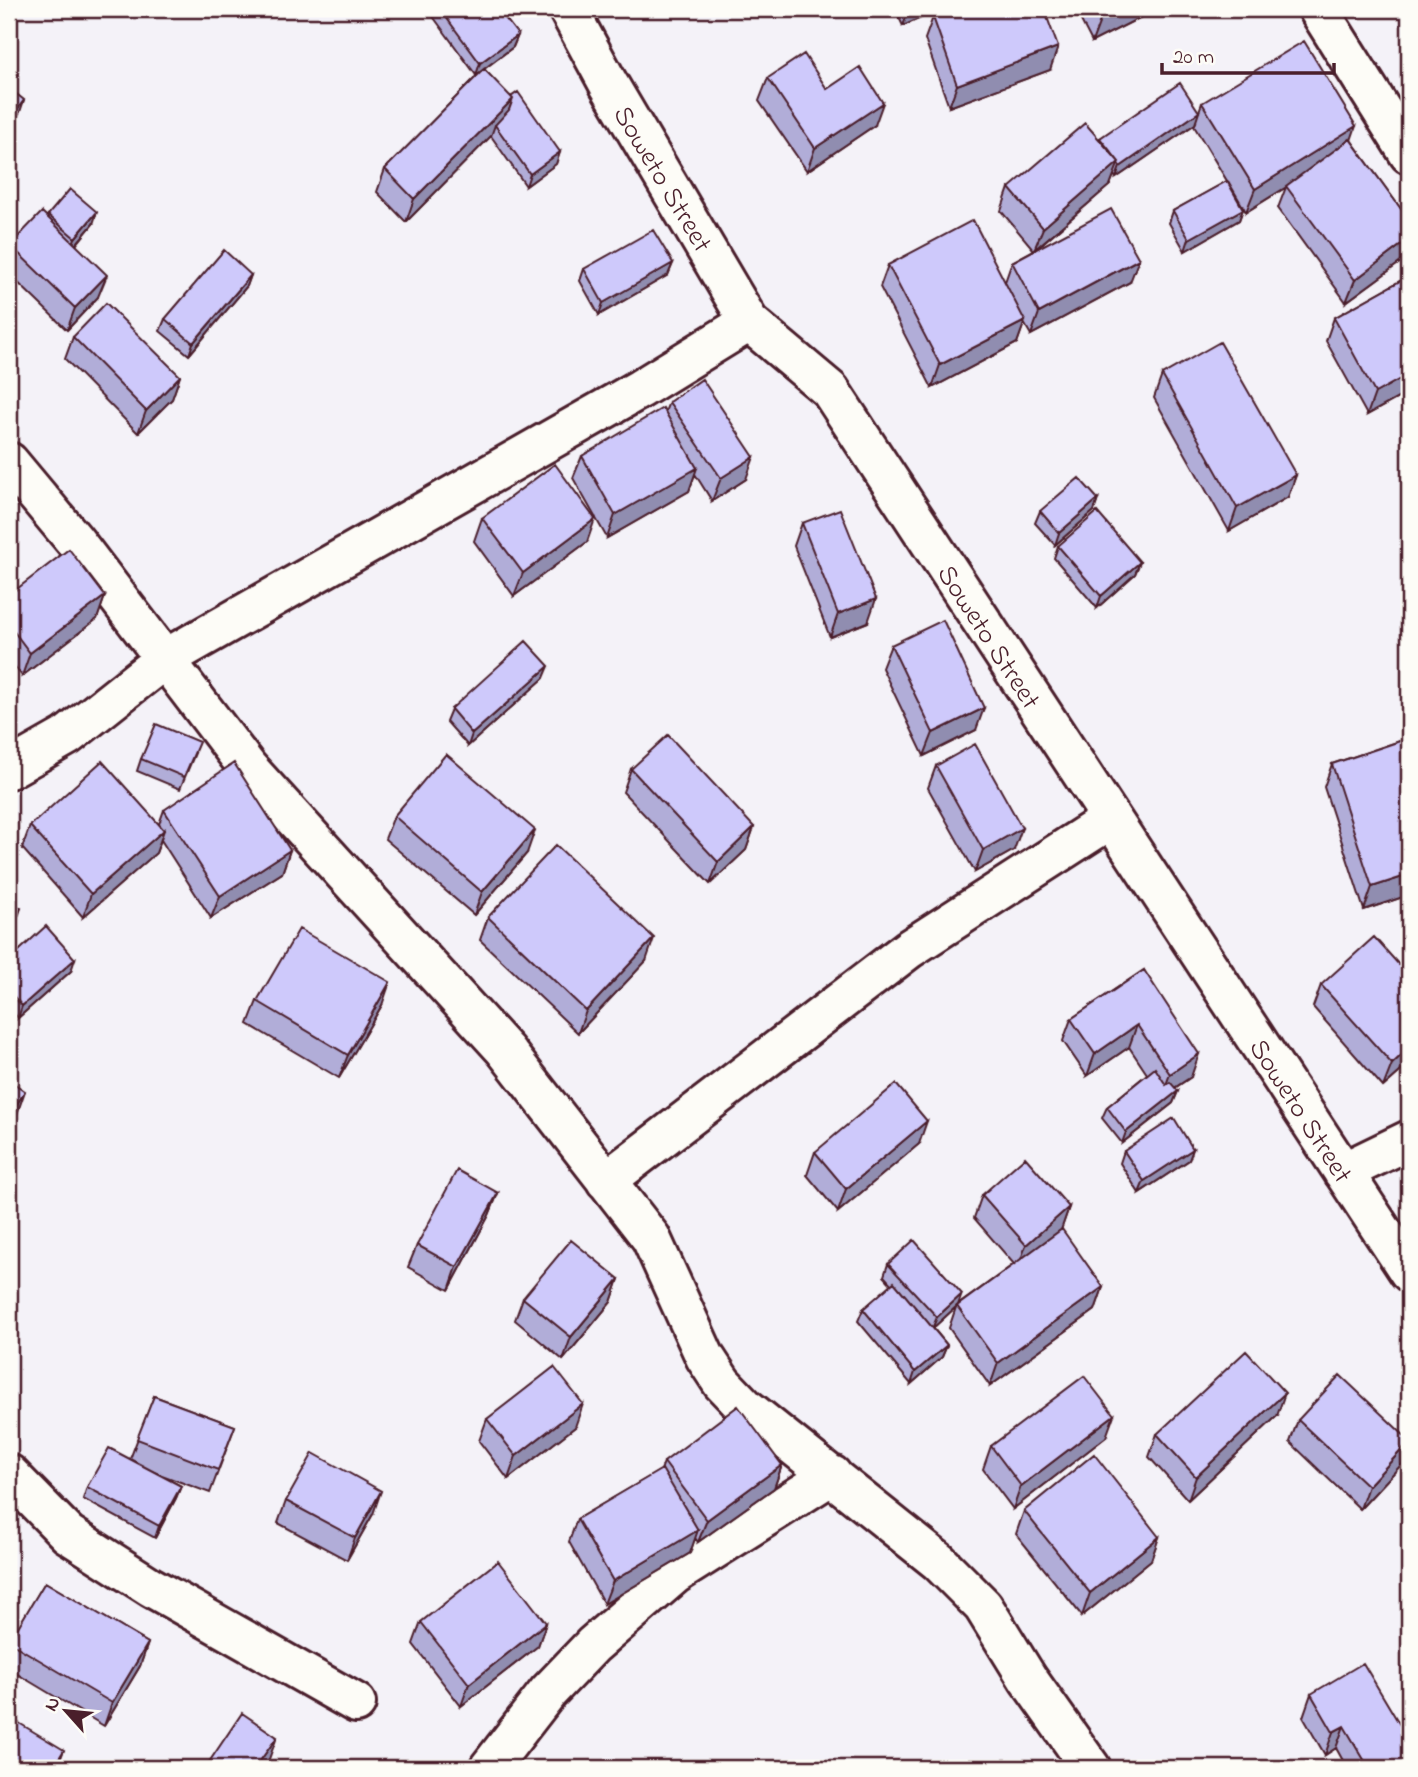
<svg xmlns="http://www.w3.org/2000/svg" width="1418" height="1777" viewBox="0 0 1418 1777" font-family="'Indie Flower',sans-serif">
  <rect width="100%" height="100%" fill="#f4f2f8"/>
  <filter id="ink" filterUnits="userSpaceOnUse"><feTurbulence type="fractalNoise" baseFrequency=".0143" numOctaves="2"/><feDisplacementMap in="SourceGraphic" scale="14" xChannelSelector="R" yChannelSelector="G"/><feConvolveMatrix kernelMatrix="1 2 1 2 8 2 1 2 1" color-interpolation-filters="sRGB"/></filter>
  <g filter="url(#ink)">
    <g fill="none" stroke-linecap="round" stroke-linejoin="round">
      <g stroke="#4a1f2b" stroke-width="44">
        <path id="minor" d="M568 9 608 83 749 322 830 390 1409 1272
          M1318 9 1409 154
          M9 462 75 541 248 768 505 1050 651 1238 705 1357 722 1383 745 1407 939 1562 983 1606 1028 1679 1091 1768
          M9 769 67 736 163 660 640 389 749 322
          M1343 1172 1409 1140
          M606 1181 909 949 1111 819
          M9 1474 68 1534 151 1587 356 1703
          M489 1768 548 1692 593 1645 674 1575 832 1475"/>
      </g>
      <use href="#minor" stroke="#fdfcf7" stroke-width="38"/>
    </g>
    <path fill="#b1add8" stroke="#4a1f2b" stroke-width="2" d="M430 9H498L518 35 513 47 476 75 429 11Z
      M895 9H941L903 26Z
      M1075 9H1157L1092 42Z
      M933 17 1050 70 949 107 925 39Z
      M484 69 560 152 556 164 526 186 491 136 406 222 377 192 385 169Z
      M768 78 827 89 875 125 807 171 759 101Z
      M1202 103 1351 140 1409 220V256L1346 302 1278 208 1286 187 1246 212 1228 181 1243 209 1239 220 1185 251 1169 223 1173 211 1227 181 1194 126 1195 124 1116 178 1114 175 1110 185 1036 249 1130 282 1031 335 1024 323 1017 343 932 388 880 287 888 265 1005 282 1012 262 1034 250 1001 211 1009 188 1100 140V138L1199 111Z
      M48 215 93 224 76 245 98 297 67 330 9 274V248L10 245 47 217Z
      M673 263 668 275 599 315 580 281 584 269Z
      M251 275 247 286 189 355 160 331 165 319Z
      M1409 276V392L1367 415 1326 341 1334 318Z
      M73 337 180 376 172 399 138 433 65 359Z
      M1162 375 1296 475 1288 497 1229 531 1154 398Z
      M669 402 746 479 712 501 695 474 689 491 607 538 573 478 582 456 665 412Z
      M1098 499 1094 511 1055 545 1035 523 1040 511Z
      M482 518 587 542 514 596 474 541Z
      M802 523 868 622 830 637 794 546Z
      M1058 546 1140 562 1135 574 1097 608 1054 558Z
      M9 595 105 596 97 619 22 676 9 659Z
      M891 645 976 730 924 756 882 668Z
      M544 678 468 746 446 721 451 709Z
      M1409 738V895L1364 910 1324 787 1332 764Z
      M195 753 180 789 137 771 141 759Z
      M936 766 1014 850 975 872 928 788Z
      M631 769 754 827 746 850 710 884 623 792Z
      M164 810 290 850 282 873 211 918 161 840 156 853 83 917 22 848 30 826 159 824Z
      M394 816 527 853 474 915 385 839Z
      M488 917 646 961 578 1033 480 940Z
      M9 960 71 971 18 1018 9 1008Z
      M1144 970 1191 1077 1175 1088 1178 1091 1173 1103 1122 1143 1102 1118 1107 1107 1147 1074 1129 1047 1087 1076 1063 1041 1071 1019Z
      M1409 976V1064L1383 1087 1313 1007 1321 985Z
      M257 1001 382 1005 339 1078 248 1024Z
      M919 1144 838 1212 807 1175 815 1152Z
      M1193 1149 1189 1160 1139 1193 1120 1163 1124 1151Z
      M498 1193 489 1215 449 1290 408 1267 417 1245Z
      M982 1195 1069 1207 1061 1230 1103 1287 1095 1310 990 1386 949 1328 956 1307 933 1328 947 1345 942 1357 911 1384 858 1321 863 1309 892 1285 884 1276 888 1264 959 1304 1014 1264 974 1218Z
      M619 1279 611 1302 563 1360 515 1320 523 1298Z
      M154 1396 235 1426 210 1493 151 1471 181 1486 176 1498 155 1538 83 1499 87 1487 130 1459Z
      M1277 1416 1188 1500 1149 1457 1157 1434Z
      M487 1419 575 1427 508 1479 479 1441Z
      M1298 1420 1409 1440V1443L1402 1464 1360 1509 1290 1442Z
      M1106 1437 1013 1509 983 1469 991 1446Z
      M664 1462 782 1465 774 1488 698 1542 695 1538 690 1553 604 1604 569 1542 577 1519 661 1470Z
      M286 1501 373 1514 347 1560 278 1523Z
      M1024 1511 1159 1537 1151 1560 1082 1616 1016 1534Z
      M45 1582 148 1643 140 1666 104 1726 9 1669V1643Z
      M421 1622 546 1623 538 1646 461 1706 413 1644Z
      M1311 1694 1409 1768H1347L1336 1748 1325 1755 1303 1717Z"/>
    <path fill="#908db0" stroke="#4a1f2b" stroke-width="2" d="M909 9H941L903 26Z
      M1106 9H1157L1092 42 1104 10Z
      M518 35 513 47 476 75 480 63Z
      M1058 47 1050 70 949 107 957 85Z
      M513 99 505 122 495 125 491 136 406 222 414 199Z
      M24 100 20 112 9 126V120Z
      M883 103 875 125 807 171 815 148Z
      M1199 112 1195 124 1116 178 1120 167Z
      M1356 126 1348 149 1246 212 1255 189Z
      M560 152 556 164 526 186 530 174Z
      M1119 162 1110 185 1034 250 1043 228Z
      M1243 209 1239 220 1185 251 1189 239Z
      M97 212 93 224 71 250 75 238Z
      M1409 239V256L1346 302 1355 280Z
      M1139 259 1130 282 1031 335 1039 313Z
      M673 263 668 275 599 315 603 303Z
      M107 275 98 297 67 330 75 308Z
      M251 275 247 286 189 355 193 343Z
      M1025 321 1017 343 932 388 940 365Z
      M1409 374V392L1367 415 1375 393Z
      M180 376 172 399 138 433 146 411Z
      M754 457 746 479 712 501 721 478Z
      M697 468 689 491 607 538 615 515Z
      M1296 475 1288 497 1229 531 1237 508Z
      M1098 499 1094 511 1055 545 1059 533Z
      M595 519 587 542 514 596 523 573Z
      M1140 562 1135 574 1097 608 1101 596Z
      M105 596 97 619 22 676 30 653Z
      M876 599 868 622 830 637 838 614Z
      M549 666 544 678 468 746 472 734Z
      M984 708 976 730 924 756 933 733Z
      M754 827 746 850 710 884 718 862Z
      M1022 828 1014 850 975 872 983 850Z
      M164 830 156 853 83 917 91 894Z
      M535 830 527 853 474 915 482 892Z
      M290 850 282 873 211 918 220 896Z
      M1409 875V895L1364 910 1372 887Z
      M21 908 17 920 9 932V927Z
      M654 938 646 961 578 1033 586 1011Z
      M75 959 71 971 18 1018 22 1006Z
      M390 982 382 1005 339 1078 348 1055Z
      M1137 1025 1129 1047 1087 1076 1095 1054Z
      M1409 1048V1064L1383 1087 1392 1064Z
      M1199 1054 1191 1077 1162 1096 1170 1074Z
      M25 1091 17 1114 9 1126V1116Z
      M1178 1091 1173 1103 1122 1143 1126 1132Z
      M927 1121 919 1144 838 1212 846 1189Z
      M1193 1149 1189 1160 1139 1193 1144 1181Z
      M498 1193 489 1215 449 1290 457 1267Z
      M1069 1207 1061 1230 1018 1268 1026 1245Z
      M619 1279 611 1302 563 1360 571 1337Z
      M1103 1287 1095 1310 990 1386 998 1363Z
      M962 1294 958 1305 932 1329 937 1317Z
      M947 1345 942 1357 911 1384 915 1372Z
      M1285 1393 1277 1416 1188 1500 1196 1477Z
      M583 1404 575 1427 508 1479 516 1456Z
      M1114 1415 1106 1437 1013 1509 1021 1486Z
      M1409 1442 1402 1464 1360 1509 1368 1486Z
      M782 1465 774 1488 698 1542 707 1520Z
      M181 1486 176 1498 155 1538 159 1526Z
      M381 1491 373 1514 347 1560 355 1538Z
      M698 1530 690 1553 604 1604 613 1581Z
      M1159 1537 1151 1560 1082 1616 1090 1593Z
      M546 1623 538 1646 461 1706 469 1684Z
      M148 1643 140 1666 104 1726 112 1703Z
      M1344 1726 1336 1748 1325 1755 1333 1732Z
      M277 1737 269 1759 263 1768H255Z
      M64 1750 57 1768H53Z"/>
    <path fill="#cec9fb" stroke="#4a1f2b" stroke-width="2" d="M440 9H498L518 35 480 63Z
      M955 9H1044L1058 47 957 85 933 17Z
      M1304 41 1356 126 1255 189 1202 103Z
      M804 54 827 89 860 67 883 103 815 148 768 78Z
      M484 69 513 99 414 199 385 169Z
      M1180 83 1199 112 1120 167 1118 163 1119 162 1100 138Z
      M9 88 24 100 9 120Z
      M518 92 560 152 530 174 495 125 509 110 513 99 511 97Z
      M1085 123 1119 162 1043 228 1009 188Z
      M1350 139 1409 220V239L1355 280 1286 186Z
      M1227 181 1243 209 1189 239 1173 211Z
      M70 189 97 212 75 238 48 215Z
      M1111 209 1139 259 1039 313 1012 262Z
      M42 212 107 275 75 308 10 245Z
      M973 220 1025 321 940 365 888 265Z
      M653 230 673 263 603 303 584 269Z
      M224 250 251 275 193 343 165 319Z
      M1409 276V374L1375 393 1334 318Z
      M106 303 180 376 146 411 73 337Z
      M1220 342 1296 475 1237 508 1162 375Z
      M702 379 754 457 721 478 669 402Z
      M663 408 697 468 615 515 582 456Z
      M555 464 595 519 523 573 482 518Z
      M1079 478 1098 499 1059 533 1040 511Z
      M840 509 876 599 838 614 802 523Z
      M1097 512 1140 562 1101 596 1058 546Z
      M69 549 105 596 30 653 9 625V595Z
      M943 620 984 708 933 733 891 645Z
      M526 641 549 666 472 734 451 709Z
      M156 724 199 742 184 777 141 759Z
      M668 735 754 827 718 862 631 769Z
      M1409 738V875L1372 887 1332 764Z
      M975 744 1022 828 983 850 936 766Z
      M446 754 535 830 482 892 394 816Z
      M102 761 164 830 91 894 30 826Z
      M234 763 290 850 220 896 164 810Z
      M556 845 654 938 586 1011 488 917Z
      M9 900 21 908 9 927Z
      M46 926 75 959 22 1006 9 991V960Z
      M299 929 390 982 348 1055 257 1001Z
      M1374 937 1409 976V1048L1392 1064 1321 985Z
      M1144 970 1199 1054 1170 1074 1137 1025 1095 1054 1071 1019Z
      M1155 1068 1166 1085 1170 1082 1178 1091 1126 1132 1107 1107Z
      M9 1080 25 1091 9 1116Z
      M896 1084 927 1121 846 1189 815 1152Z
      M1174 1118 1193 1149 1144 1181 1124 1151Z
      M1025 1157 1069 1207 1026 1245 982 1195Z
      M457 1170 498 1193 457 1267 417 1245Z
      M1062 1229 1103 1287 998 1363 957 1306Z
      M571 1240 619 1279 571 1337 523 1298Z
      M914 1240 962 1294 937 1317 888 1264Z
      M894 1282 947 1345 915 1372 863 1309Z
      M1246 1351 1285 1393 1196 1477 1157 1434Z
      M554 1367 583 1404 516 1456 487 1419Z
      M1340 1375 1409 1440V1442L1368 1486 1298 1420Z
      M1084 1376 1114 1415 1021 1486 991 1446Z
      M154 1396 235 1426 218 1470 137 1439Z
      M738 1406 782 1465 707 1520 664 1462Z
      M109 1448 181 1486 159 1526 87 1487Z
      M313 1453 381 1491 355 1538 286 1501Z
      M1094 1454 1159 1537 1090 1593 1024 1511Z
      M662 1469 698 1530 613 1581 577 1519Z
      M498 1561 546 1623 469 1684 421 1622Z
      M45 1582 148 1643 112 1703 9 1642Z
      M1363 1663 1409 1740V1768H1369L1344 1726 1333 1732 1311 1694Z
      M242 1713 277 1737 255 1768H205Z
      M9 1717 64 1750 53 1768H9Z"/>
  </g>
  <g text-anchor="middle" stroke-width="5" stroke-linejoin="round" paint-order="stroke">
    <g font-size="28" fill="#4a1f2b" stroke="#fdfcf7">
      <text transform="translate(664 178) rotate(59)" y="10">Soweto Street</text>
      <text transform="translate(990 636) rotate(57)" y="10">Soweto Street</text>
      <text transform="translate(1302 1110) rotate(57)" y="10">Soweto Street</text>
    </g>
  </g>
  <rect width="1418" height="1777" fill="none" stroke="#fdfcf7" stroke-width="35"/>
  <rect x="18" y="18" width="1383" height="1742" fill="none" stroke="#4a1f2b" stroke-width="2.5" filter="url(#ink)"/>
  <g transform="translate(66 1711) rotate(297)" stroke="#fdfcf7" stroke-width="5" paint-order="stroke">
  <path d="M0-5L12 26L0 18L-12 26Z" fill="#4a1f2b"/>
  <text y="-10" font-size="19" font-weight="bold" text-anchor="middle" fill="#4a1f2b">N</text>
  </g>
  <path d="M1162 63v10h172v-10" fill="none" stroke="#4a1f2b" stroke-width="3.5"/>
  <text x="1173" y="63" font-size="21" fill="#4a1f2b" stroke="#fdfcf7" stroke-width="5" paint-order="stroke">20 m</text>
</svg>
